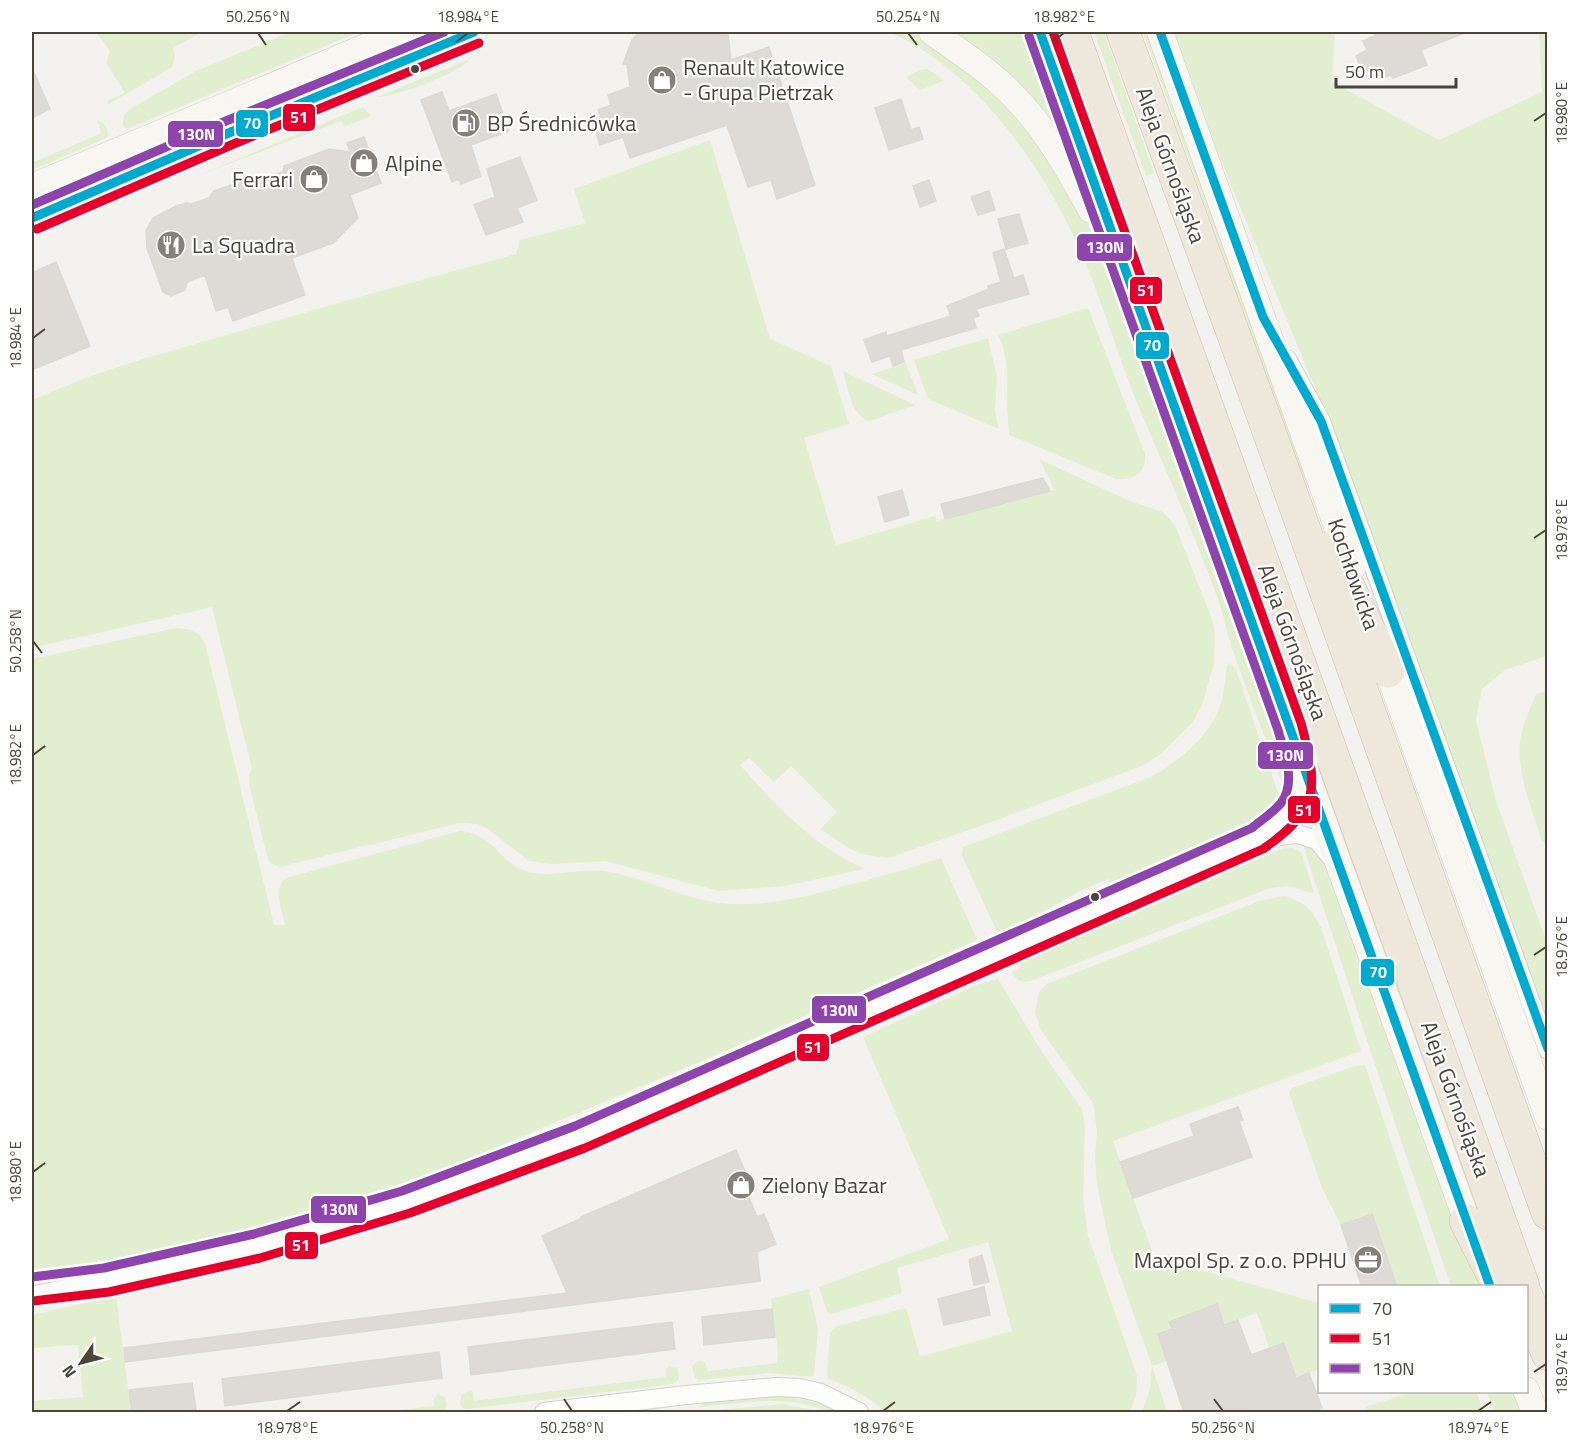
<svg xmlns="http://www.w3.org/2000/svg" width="1579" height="1444" viewBox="0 0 1579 1444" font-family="'Titillium Web',sans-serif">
  <rect width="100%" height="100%" fill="#f4f2ee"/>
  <path fill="#e1eecf" d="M96 32H202L173 48 175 58 172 67 109 104 107 101 125 93 106 63 110 51Z
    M291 32H359L127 129 124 127C121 119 124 115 130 109L198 70Z
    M425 32H441L32 209V204L93 171 271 94Z
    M889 32H918L928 38 1019 114 1085 215 1117 296 1164 427 1198 502 1296 773 1289 802C1270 751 1250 700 1232 648 1227 634 1225 619 1220 605 1196 537 1165 469 1137 403 1115 348 1099 290 1074 237 1037 158 972 68 889 32Z
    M944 32H1031L1077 159Z
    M1094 32H1104L1154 173 1146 176Z
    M1143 32H1149L1311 490 1301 473Z
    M1168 32H1335L1332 82 1439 140 1542 92 1539 32H1547V656L1505 670 1482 689 1476 720 1496 801 1547 943V1030L1329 422Z
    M470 59C461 73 394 97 377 97Z
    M927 69 937 75 943 81 920 90 906 77 920 70Z
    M363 107 371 116 344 127 341 121 192 178Z
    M97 121 102 122 107 128 108 137 32 170V163L102 133Z
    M710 140 770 339 831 366 849 424 804 438 836 545 935 516 937 521 1055 490 1039 459 1125 499 1163 512 1175 525 1213 622 1215 635 1214 663 1202 705 1193 722 1162 753 1144 765 975 828 888 858 861 854 849 848 820 829 837 812 791 766 774 782 749 758 740 765C776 806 814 846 865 869L784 886 719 891 605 861 551 864 529 861 488 829 477 824 459 823 279 867 271 863 268 859 249 784V775L252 769 212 607 32 648V400L91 376 143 359 352 299 516 254 520 240 585 223 574 189Z
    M1088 308 1145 454C1147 473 1133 480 1116 479L1009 435C1009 425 1007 415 1007 406 1007 378 1010 361 998 335Z
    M988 338 997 377 995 411 999 429 928 399 914 360Z
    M906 363 918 395 872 374Z
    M843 371 915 405 870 421C851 417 848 387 843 371Z
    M176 628C190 629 198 630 205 643L274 925H285C282 910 272 888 286 878L460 831C495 833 500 867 533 873 558 877 584 867 610 872 647 879 682 898 719 903 769 909 819 893 867 880 892 873 917 866 941 858L977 940 709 1058 485 1152 401 1184 255 1231 97 1263 32 1273V659Z
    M1230 663 1236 669 1283 808 1268 818 1236 835 1112 889 1108 879 1080 891 1013 929 1014 934 1005 938 999 936 962 856 963 847 1151 777C1179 761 1212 735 1221 703 1225 691 1225 678 1227 665Z
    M1547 691 1548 841 1542 842C1533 811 1517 776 1520 743 1521 726 1530 710 1536 694Z
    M1294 840 1293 844 1270 850 1033 954 1031 950 1273 844Z
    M1305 843 1319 850 1329 863 1479 1286H1451L1371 1053 1304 848Z
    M1285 848H1292L1301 852 1314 892 1312 893 1288 886 1270 888 1031 981C1022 983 1016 980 1012 972L1019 969 1021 963 1268 854Z
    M1284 896C1304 902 1310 907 1321 927L1361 1051 1113 1141 1154 1257 1319 1303V1369L1296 1377 1285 1343 1269 1347 1257 1313 1225 1324 1217 1304 1168 1321 1180 1356 1152 1366 1167 1412H1142L1150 1389 1152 1366 1111 1250 1097 1185 1095 1157 1097 1132 1093 1103 1041 1030 1035 1013 1039 992 1047 984 1262 900Z
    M966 978 968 979 967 982C882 1019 796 1057 711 1094 616 1135 521 1176 423 1209 295 1252 164 1282 32 1310V1305L242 1259 436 1201 570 1150Z
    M998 979 1040 1049 1082 1109 1085 1130 1083 1199 1088 1236 1137 1376 1136 1396 1130 1412H886C868 1397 851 1387 829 1379L827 1375 830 1333 837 1326 906 1308 920 1357 1012 1331 988 1242 897 1268 902 1293 831 1314 827 1312 819 1287 949 1239 863 1037 981 983Z
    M1365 1065 1440 1286H1397L1372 1214 1341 1225 1322 1188 1289 1093 1292 1088 1355 1066Z
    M809 1289 818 1329 814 1375 812 1377 768 1373 698 1380 695 1378 692 1366 698 1361 705 1362 708 1371 777 1363 778 1352 771 1299Z
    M116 1296 131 1412H35L32 1406V1401L83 1397 78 1345 32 1348V1315Z
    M669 1366 675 1367 678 1369 679 1379 673 1384 467 1409 463 1408 460 1403 462 1394 470 1391 473 1393 474 1401 666 1377V1369Z
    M1412 1392H1476L1484 1412H1367L1365 1407Z
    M1487 1392H1516L1524 1412H1494Z
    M438 1394 445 1397 447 1406 443 1412H383L434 1406V1398Z
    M782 1396 820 1403 840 1412C824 1412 810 1404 794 1402 763 1399 730 1404 699 1407L705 1402Z
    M783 1404 822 1412H697Z"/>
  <path fill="#dedbd6" stroke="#dcd9d4" stroke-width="1.5" d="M639 32H719L722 35H728L731 60 769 47 815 185 777 199 771 180 748 187 727 125 630 158 623 137 600 145 596 132 605 129 598 110 611 105 608 95 630 87 627 64H623L632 40Z
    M1373 32H1467L1421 50 1427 65 1393 78 1391 75 1379 79 1375 70 1363 72 1356 56 1367 50 1363 41 1375 36Z
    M32 68 50 109 32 118Z
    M442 92 449 111 496 94 509 131 471 145 481 176 461 184 459 179 452 182 421 100Z
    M901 99 911 130 919 127 923 139 889 150 875 108Z
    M364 137 381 183 350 195 358 218 333 243 292 258 305 295 233 321 228 307 216 311 205 275 187 282 185 290 171 296 163 292 147 248 146 231 153 218 176 206 187 203 191 204 209 198 214 191 258 176 261 179 283 172 284 166 329 149 350 152 347 143Z
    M520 157 537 200 517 208 523 222 486 235 474 205 495 197 487 169Z
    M929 180 936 201 920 207 913 186Z
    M989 191 995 210 978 215 971 197Z
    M1019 214 1028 243 1006 249 998 219Z
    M1004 249 1014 278 1023 275 1029 294 976 309 979 316 973 318 976 328 901 350 904 362 893 366 890 356 872 362 864 340 886 332 887 336 951 316 947 306 989 289 988 286 1001 282 993 253Z
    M56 262 90 346 32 370V273Z
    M1043 478 1050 491 945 519 941 504Z
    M902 490 909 515 885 522 878 497Z
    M1238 1107 1243 1120 1239 1121 1252 1157 1133 1198 1120 1162 1194 1136 1190 1124Z
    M736 1150 747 1176 741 1178 757 1217 764 1214 776 1244 757 1252 760 1281 125 1362 124 1348 567 1293 542 1236 582 1218 581 1217Z
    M1372 1214 1397 1287H1362L1341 1225Z
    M982 1255 989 1282 974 1285 969 1260Z
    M984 1287 990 1315 944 1325 938 1299Z
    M1217 1304 1224 1325 1238 1320 1251 1355 1284 1343 1296 1378 1309 1373 1322 1408 1310 1413H1184L1158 1334 1172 1329 1169 1322Z
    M772 1309 775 1337 704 1345 702 1317Z
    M672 1322 675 1349 471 1375 468 1347Z
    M439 1352 442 1378 225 1406 222 1379Z
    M192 1383 196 1409 170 1413H132L129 1390Z"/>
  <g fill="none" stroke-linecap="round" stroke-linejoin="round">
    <g stroke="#d2d0cb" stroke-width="20">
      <path id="street" d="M1287 359 1321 421 1548 1050
        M1258 838 1297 834 1317 840 1331 857
        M32 1296C158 1268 286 1244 409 1201 532 1158 649 1106 769 1054 932 983 1095 911 1258 838 1279 821 1309 803 1300 771
        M544 1412 686 1395 776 1387 800 1388 821 1393 859 1412"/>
    </g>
    <g stroke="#d3cfc5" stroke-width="27">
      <path id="secondary" d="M932 32C954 48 978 63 999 82 1039 117 1066 164 1091 210
        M1040 32 1473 1238
        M1160 32 1352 569
        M32 187 401 32
        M32 218 231 132 474 32
        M1382 654 1548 1117
        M1526 1390 1535 1412"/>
    </g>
    <g stroke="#ccbfa9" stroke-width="34">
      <path id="highway" d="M1072 32 1523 1286
        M1123 32 1266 423 1548 1213
        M1330 548 1388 671
        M1466 1221 1499 1286
        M1526 1295 1548 1354"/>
    </g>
    <use href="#street" stroke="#fdfdfc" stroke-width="18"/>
    <use href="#secondary" stroke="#f7f6f1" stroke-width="26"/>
    <use href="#highway" stroke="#ede8db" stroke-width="33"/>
    <g stroke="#fff" stroke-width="14">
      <path id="bus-1" d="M1040 32 1490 1286
        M1160 32 1263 317 1321 421 1548 1049
        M32 218 231 132 474 32"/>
    </g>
    <g stroke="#fff" stroke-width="14">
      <path id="bus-2" d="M37 229 236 143 479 43
        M33 1301 109 1292 260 1258 410 1213 585 1148 1263 849C1321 809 1318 786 1301 723L1053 32"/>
    </g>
    <g stroke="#fff" stroke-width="14">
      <path id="bus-3" d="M32 205 226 121 444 32
        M32 1277 104 1268 254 1234 402 1191 575 1126 1252 828C1261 820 1273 813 1281 803 1297 782 1284 752 1278 730L1029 36"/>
    </g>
    <use href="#bus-1" stroke="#00a9ce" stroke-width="9"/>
    <use href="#bus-2" stroke="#e4002b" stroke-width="9"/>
    <use href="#bus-3" stroke="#8e44ad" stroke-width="9"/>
  </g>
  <path fill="none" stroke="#4b4439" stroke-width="2" d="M258 33 266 45M908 33 917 45M456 42 468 33M1052 42 1064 33M1534 121 1546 113M33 338 45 329M1534 538 1546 530M33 641 42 653M33 755 45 746M1534 955 1546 947M33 1172 45 1163M1534 1372 1546 1364M564 1399 572 1411M1214 1399 1223 1411M287 1411 300 1402M883 1411 895 1402M1478 1411 1491 1402"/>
  <defs>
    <g id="shop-disc" transform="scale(1.5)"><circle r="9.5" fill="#868178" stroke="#fff"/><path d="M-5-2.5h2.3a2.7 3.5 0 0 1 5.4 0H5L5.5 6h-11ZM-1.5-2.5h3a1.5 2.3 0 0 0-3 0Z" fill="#fff"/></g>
    <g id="fuel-disc" transform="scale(1.5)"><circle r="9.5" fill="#868178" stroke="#fff"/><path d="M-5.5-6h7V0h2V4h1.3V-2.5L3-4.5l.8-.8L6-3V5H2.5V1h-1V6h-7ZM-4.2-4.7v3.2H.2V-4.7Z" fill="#fff"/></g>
    <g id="restaurant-disc" transform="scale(1.5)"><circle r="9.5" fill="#868178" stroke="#fff"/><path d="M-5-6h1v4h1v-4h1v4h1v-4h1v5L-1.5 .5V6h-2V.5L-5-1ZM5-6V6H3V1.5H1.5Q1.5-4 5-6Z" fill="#fff"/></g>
    <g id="office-disc" transform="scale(1.5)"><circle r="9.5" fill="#868178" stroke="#fff"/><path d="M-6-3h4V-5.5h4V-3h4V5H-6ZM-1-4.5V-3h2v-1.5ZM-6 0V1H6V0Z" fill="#fff"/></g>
  </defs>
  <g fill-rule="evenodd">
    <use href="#shop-disc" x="662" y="80"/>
    <use href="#fuel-disc" x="466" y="123"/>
    <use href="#shop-disc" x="364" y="163"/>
    <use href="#shop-disc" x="314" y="179"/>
    <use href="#restaurant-disc" x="171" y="245"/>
    <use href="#shop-disc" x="741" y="1185"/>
    <use href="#office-disc" x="1368" y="1260"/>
  </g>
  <g fill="#4b4439" stroke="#fff" stroke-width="2">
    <circle cx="415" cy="69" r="5"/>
    <circle cx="1095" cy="897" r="5"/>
  </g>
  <g text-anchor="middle" stroke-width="4.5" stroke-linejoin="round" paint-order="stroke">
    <g font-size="22" fill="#4b4439" stroke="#fff" text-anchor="start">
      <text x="683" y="75">Renault Katowice<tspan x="683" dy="25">- Grupa Pietrzak</tspan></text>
      <text x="487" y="131">BP Średnicówka</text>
      <text x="385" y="171">Alpine</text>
      <text x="293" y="187" text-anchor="end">Ferrari</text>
      <text x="192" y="253">La Squadra</text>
      <text x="762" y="1193">Zielony Bazar</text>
      <text x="1347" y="1268" text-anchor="end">Maxpol Sp. z o.o. PPHU</text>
    </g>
    <g font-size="22" fill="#4b4439" stroke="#fff">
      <text transform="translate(1171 165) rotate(70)" y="8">Aleja Górnośląska</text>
      <text transform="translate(1354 574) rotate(71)" y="8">Kochłowicka</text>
      <text transform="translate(1293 642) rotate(70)" y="8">Aleja Górnośląska</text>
      <text transform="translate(1456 1099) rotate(70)" y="8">Aleja Górnośląska</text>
    </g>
  </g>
  <g stroke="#fff" stroke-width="2">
    <rect x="282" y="103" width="34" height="29" rx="6" fill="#e4002b"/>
    <rect x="235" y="109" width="34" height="29" rx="6" fill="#00a9ce"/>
    <rect x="167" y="120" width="57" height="28" rx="6" fill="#8e44ad"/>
    <rect x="1076" y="233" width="57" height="29" rx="6" fill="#8e44ad"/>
    <rect x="1129" y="276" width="34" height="29" rx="6" fill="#e4002b"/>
    <rect x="1135" y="331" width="35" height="29" rx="6" fill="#00a9ce"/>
    <rect x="1257" y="741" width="57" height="29" rx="6" fill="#8e44ad"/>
    <rect x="1287" y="795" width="34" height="29" rx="6" fill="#e4002b"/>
    <rect x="1360" y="958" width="35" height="29" rx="6" fill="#00a9ce"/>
    <rect x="811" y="995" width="56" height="29" rx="6" fill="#8e44ad"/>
    <rect x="796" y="1033" width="34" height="29" rx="6" fill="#e4002b"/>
    <rect x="310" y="1195" width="57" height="29" rx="6" fill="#8e44ad"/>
    <rect x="284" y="1231" width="35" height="29" rx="6" fill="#e4002b"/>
  </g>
  <g font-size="16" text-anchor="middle" font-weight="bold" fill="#fff">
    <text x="299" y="123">51</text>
    <text x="252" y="129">70</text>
    <text x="196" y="140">130N</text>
    <text x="1105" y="253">130N</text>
    <text x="1146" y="296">51</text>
    <text x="1152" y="351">70</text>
    <text x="1285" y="761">130N</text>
    <text x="1304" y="816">51</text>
    <text x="1378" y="978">70</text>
    <text x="839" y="1016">130N</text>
    <text x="813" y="1053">51</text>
    <text x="339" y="1215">130N</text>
    <text x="301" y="1251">51</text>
  </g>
  <rect width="1579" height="1444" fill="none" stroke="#ffffff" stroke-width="66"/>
  <rect x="1318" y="1285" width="210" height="108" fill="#ffffff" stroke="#b7b4b0" stroke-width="1.5"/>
  <rect x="1330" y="1304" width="30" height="9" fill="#00a9ce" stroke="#b7b4b0" stroke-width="1.5"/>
  <text x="1372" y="1315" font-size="18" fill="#4b4439">70</text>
  <rect x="1330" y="1334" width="30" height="9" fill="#e4002b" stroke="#b7b4b0" stroke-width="1.5"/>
  <text x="1372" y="1345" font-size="18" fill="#4b4439">51</text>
  <rect x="1330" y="1364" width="30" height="9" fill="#8e44ad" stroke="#b7b4b0" stroke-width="1.5"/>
  <text x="1372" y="1375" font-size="18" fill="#4b4439">130N</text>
  <g transform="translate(81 1363) rotate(235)" stroke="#ffffff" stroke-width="4.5" paint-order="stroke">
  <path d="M0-4.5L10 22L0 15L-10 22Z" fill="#4b4439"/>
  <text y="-9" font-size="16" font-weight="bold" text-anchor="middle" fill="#4b4439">N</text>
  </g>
  <path d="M1336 78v9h120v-9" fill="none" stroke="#4b4439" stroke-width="3"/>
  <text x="1345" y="78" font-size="18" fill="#4b4439" stroke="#ffffff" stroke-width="4.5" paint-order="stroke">50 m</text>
  <rect x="33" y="33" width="1513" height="1378" fill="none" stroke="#4b4439" stroke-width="2"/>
  <g font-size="15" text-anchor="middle" fill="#4b4439">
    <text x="258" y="22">50.256°N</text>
    <text x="468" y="22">18.984°E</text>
    <text x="908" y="22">50.254°N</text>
    <text x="1064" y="22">18.982°E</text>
    <text transform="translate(1562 113) rotate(-90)" y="5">18.980°E</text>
    <text transform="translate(16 338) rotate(-90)" y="5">18.984°E</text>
    <text transform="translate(1562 530) rotate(-90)" y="5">18.978°E</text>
    <text transform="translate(16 641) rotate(-90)" y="5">50.258°N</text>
    <text transform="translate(16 755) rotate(-90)" y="5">18.982°E</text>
    <text transform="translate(1562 947) rotate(-90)" y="5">18.976°E</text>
    <text transform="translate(16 1172) rotate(-90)" y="5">18.980°E</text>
    <text transform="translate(1562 1364) rotate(-90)" y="5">18.974°E</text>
    <text x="287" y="1433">18.978°E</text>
    <text x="572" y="1433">50.258°N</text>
    <text x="883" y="1433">18.976°E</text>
    <text x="1223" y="1433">50.256°N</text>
    <text x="1478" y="1433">18.974°E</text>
  </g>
</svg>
